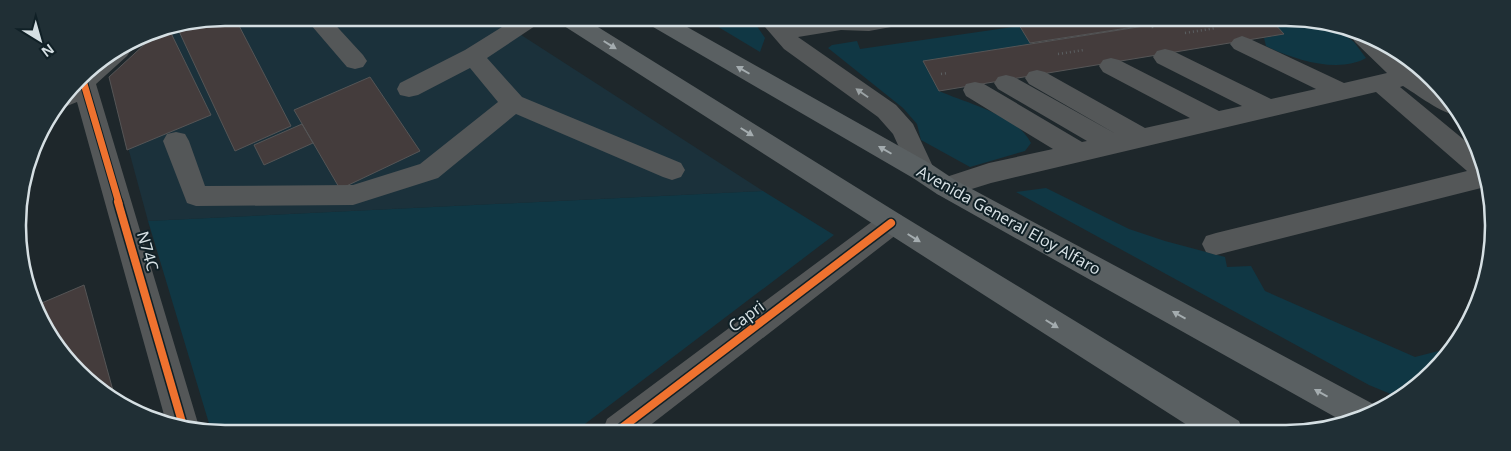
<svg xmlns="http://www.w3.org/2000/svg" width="1511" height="451" viewBox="0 0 1511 451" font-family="'Noto Sans',sans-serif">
  <rect width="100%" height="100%" fill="#1e272b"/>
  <path fill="#1b313b" d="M225 18H495L763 191 148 221 109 77 161 30Z"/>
  <path fill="#103744" d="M705 19H752L765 38 760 52Z
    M1272 21H1326L1354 42 1366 58C1338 74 1293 59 1266 46L1264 38 1283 34Z
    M1019 26 1031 44 924 61 939 91C966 103 1017 115 1031 143L1025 151 970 167 921 140 917 124 903 108 828 48 832 45 857 41 860 49Z
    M1046 188 1129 229 1165 241 1225 257 1227 267 1251 266 1265 291 1415 357 1450 348 1432 373 1398 397 1369 385 1016 192Z
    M763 191 834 235 577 430H211L148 221Z"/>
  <path fill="#443c3c" stroke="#555556" d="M226 18H235L291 126 235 151 177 27Z
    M1016 20 1144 21 1147 25 1030 43Z
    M1176 21H1272L1284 34 939 91 923 61Z
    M169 29 211 115 127 150 109 77 159 31Z
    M370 77 420 151 340 189 294 110Z
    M302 124 313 143 264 165 254 145Z
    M84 285 112 387 117 402 61 352 37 305Z"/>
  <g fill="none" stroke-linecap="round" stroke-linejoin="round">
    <path stroke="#5b5f61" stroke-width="2.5" stroke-dasharray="1 3" stroke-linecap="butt" d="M1147 21 1155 30
      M1185 33 1216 28
      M1058 54 1084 50
      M941 74 948 73"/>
    <path fill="#545758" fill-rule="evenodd" d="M305 18H329L363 55 367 61 363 67 355 69 347 67Z
      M515 19H541L538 24 487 58 522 97 681 163 685 170 681 177 672 180 663 177 516 114 438 178 353 205 196 206 187 203 163 141 167 134 176 132 185 134 189 141 205 186 353 185 420 164 498 102 470 68 418 95 409 97 400 95 397 89 400 83 465 50Z
      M758 19H782L786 24 814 20H905L902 25 869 31 841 30 798 37 896 105 913 124 935 171 931 178 922 181 913 178 893 134 878 117 784 49Z
      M1354 33 1388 47 1414 71 1427 79 1458 110 1460 115C1447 118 1415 93 1403 86L1400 87 1474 148 1489 186 1216 255 1206 252 1202 244 1206 236 1216 233 1467 171 1376 92 991 183 946 197 937 194 933 187 937 180 989 163 1053 149 966 96 963 90 966 84 975 82 984 84 1082 142 1087 141 998 89 994 83 998 77 1006 75 1014 77 1116 134 1029 84 1025 78 1029 72 1037 70 1045 72 1145 128 1190 118 1103 72 1099 66 1103 60 1111 58 1119 60 1219 111 1242 106 1157 63 1153 57 1157 51 1165 49 1173 51 1271 99 1316 89 1234 49 1230 44 1234 39 1242 36 1250 39 1344 83 1387 73 1355 42 1352 37Z
      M127 45 131 50 127 56 96 84 200 430H185L166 422 77 102 67 106 62 104 88 69Z
      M891 212 901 215 905 223 901 231 644 430H603L607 419 881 215Z"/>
    <path fill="#5a6062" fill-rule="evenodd" d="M558 19H585L901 215 1239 421 1243 432H1198L561 24Z
      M645 19H673L931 164 955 180 1375 405 1378 412 1344 422 937 194 913 178 648 24Z"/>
    <g stroke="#102026" stroke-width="9">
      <path id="cycleway-far1" d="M82 77 119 203"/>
    </g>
    <g stroke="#102026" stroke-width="11">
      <path id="cycleway" d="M118 202 184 429
        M619 430 891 223"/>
    </g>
    <use href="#cycleway-far1" stroke="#ef722f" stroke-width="7"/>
    <use href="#cycleway" stroke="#ef722f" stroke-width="8"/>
  </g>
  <defs><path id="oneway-solid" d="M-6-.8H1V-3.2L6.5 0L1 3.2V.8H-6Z" transform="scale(1.25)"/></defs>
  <g fill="#a4acaf">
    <use href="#oneway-solid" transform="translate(610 45) rotate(32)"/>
    <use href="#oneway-solid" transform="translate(743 70) rotate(-150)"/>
    <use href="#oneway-solid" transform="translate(747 132) rotate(32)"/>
    <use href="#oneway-solid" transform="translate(885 150) rotate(-150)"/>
    <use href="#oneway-solid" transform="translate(914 238) rotate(32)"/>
    <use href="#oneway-solid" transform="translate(1179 315) rotate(-151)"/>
    <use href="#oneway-solid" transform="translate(1052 324) rotate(32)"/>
    <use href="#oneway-solid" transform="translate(1321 393) rotate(-151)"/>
  </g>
  <use fill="#9ba2a4" href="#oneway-solid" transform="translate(862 93) rotate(-145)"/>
  <g text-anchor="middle" stroke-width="4" stroke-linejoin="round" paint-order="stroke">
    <g font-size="16" fill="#d5dfe3" stroke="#102026">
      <text transform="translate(1009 220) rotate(29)" y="6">Avenida General Eloy Alfaro</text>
      <text transform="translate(148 251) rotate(74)" y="6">N74C</text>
      <text transform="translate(746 316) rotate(-37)" y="6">Capri</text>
    </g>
  </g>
  <path d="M0 0H1511V451H0ZM225 26H1286A199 199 0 0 1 1485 225V226A199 199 0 0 1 1286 425H225A199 199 0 0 1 26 226V225A199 199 0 0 1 225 26Z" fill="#202f35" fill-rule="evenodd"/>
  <path fill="none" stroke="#d5dfe3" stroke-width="2.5" d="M225 26H1286A199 199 0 0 1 1485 225V226A199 199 0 0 1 1286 425H225A199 199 0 0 1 26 226V225A199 199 0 0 1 225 26Z"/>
  <g transform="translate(40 40) rotate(143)" stroke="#102026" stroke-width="4" paint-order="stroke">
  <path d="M0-4L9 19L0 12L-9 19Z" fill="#d5dfe3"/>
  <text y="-8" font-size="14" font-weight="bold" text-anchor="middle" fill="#d5dfe3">N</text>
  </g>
</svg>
